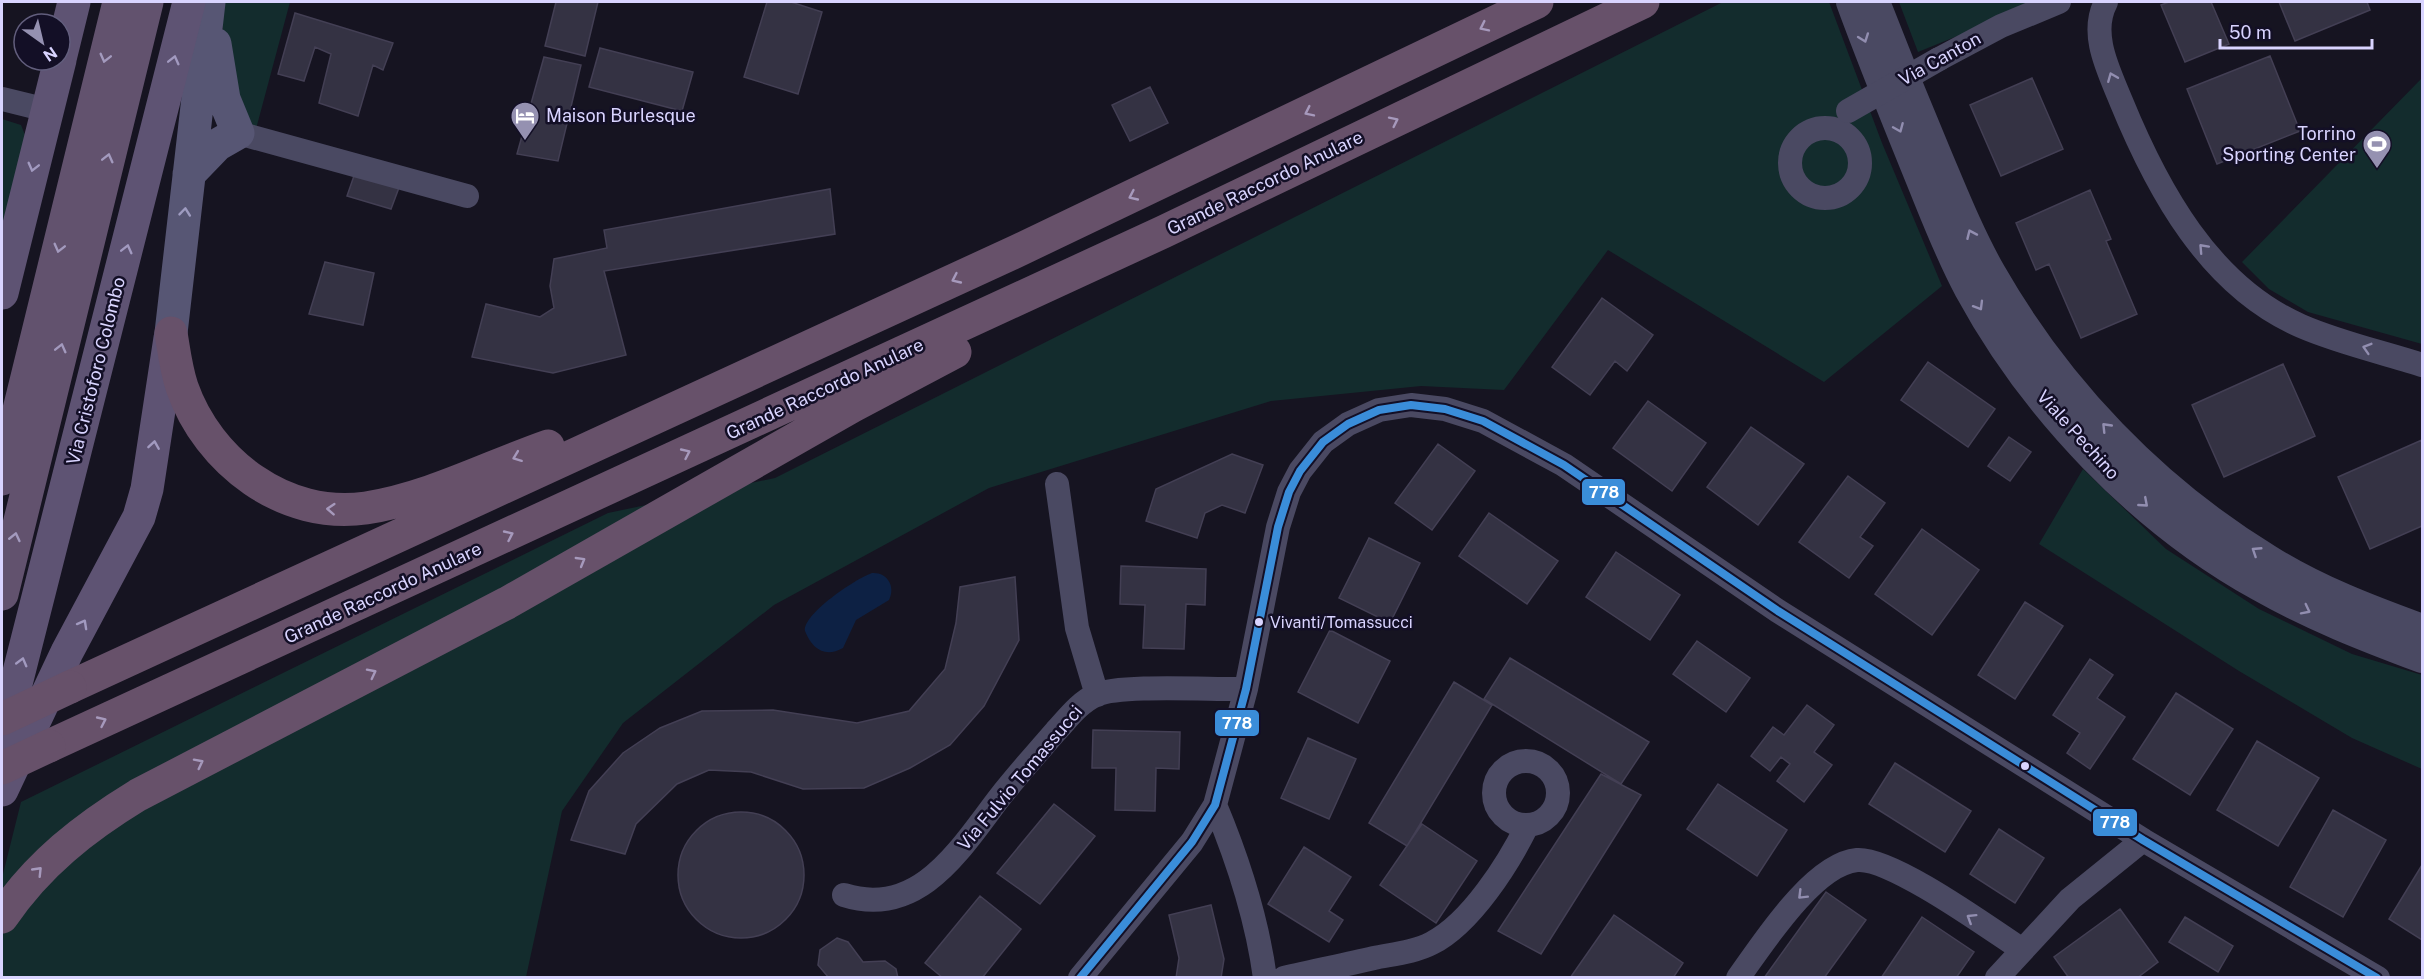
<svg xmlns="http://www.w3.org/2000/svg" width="2424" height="979" viewBox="0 0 2424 979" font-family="'Public Sans',sans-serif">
  <rect width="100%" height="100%" fill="#161421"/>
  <path fill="#132c2d" d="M222 2H290L256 129 248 126 223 46Z
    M1723 2H1829L1882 143 1942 286 1824 382 1608 250 1504 390 1421 386 1271 401 989 488 774 605 623 723 562 811 526 977 2 978V878L21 802 608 513 775 478Z
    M1899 2H2041L1918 52Z
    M2422 78V344L2308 312 2269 289 2242 262Z
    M2 119 21 125 25 135 2 229Z
    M2083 469 2166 549 2259 609 2352 654 2422 675V769L2352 738 2239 671 2039 544Z"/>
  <path fill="#0d2144" d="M872 573C887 572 896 586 889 600L856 620 843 648C825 658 812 649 805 631 803 614 855 579 872 573Z"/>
  <path fill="#343243" stroke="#433f54" stroke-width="1.5" d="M556 2H598L585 56 545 46Z
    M767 2H791L822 12 798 94 744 77Z
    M2169 2H2211L2229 44 2185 62 2161 5Z
    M2279 2H2367L2370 10 2295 41Z
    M295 13 393 43 383 70 373 65 358 116 319 103 331 54 315 47 304 81 278 74Z
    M600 48 693 72 682 111 589 87Z
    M2270 56 2300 131 2217 164 2187 89Z
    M544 57 581 65 558 161 517 154Z
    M2032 78 2063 149 2001 176 1970 105Z
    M1150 87 1168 123 1130 141 1112 105Z
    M355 173 400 185 391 209 347 196Z
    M830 189 835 234 604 271 626 355 553 373 472 357 486 304 540 317 554 308 550 286 554 259 607 248 604 230Z
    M2090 190 2111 239 2106 241 2137 314 2081 338 2049 264 2036 270 2016 223Z
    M325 262 374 273 363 325 309 314Z
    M1602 298 1653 335 1627 371 1615 361 1590 395 1552 367Z
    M1928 362 1995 409 1968 447 1901 400Z
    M2283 364 2315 436 2224 477 2192 405Z
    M1648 401 1706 443 1672 491 1613 448Z
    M1751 427 1804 464 1758 525 1707 487Z
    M2009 437 2031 452 2010 481 1988 466Z
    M2422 440V526L2370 549 2338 477Z
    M1438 444 1475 471 1432 530 1395 503Z
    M1232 454 1263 465 1245 513 1222 505 1205 513 1197 538 1146 521 1156 489Z
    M1848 476 1885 503 1860 537 1873 546 1849 578 1799 542Z
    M1489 513 1558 561 1527 604 1459 556Z
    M1922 529 1979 570 1932 635 1875 594Z
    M1369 538 1420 563 1390 623 1339 598Z
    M1616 552 1680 595 1650 640 1586 597Z
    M1121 566 1206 569 1205 605 1186 604 1184 649 1143 648 1145 605 1120 604Z
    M1015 577 1019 640 984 706 950 745 910 768 864 788 803 789 751 772 709 770 677 784 636 824 625 854 571 840 589 791 623 753 660 728 702 711 773 710 857 723 909 711 945 669 956 623 960 587Z
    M2025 602 2063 626 2015 699 1978 675Z
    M1330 630 1390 661 1358 723 1298 692Z
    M1697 641 1750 678 1726 712 1673 674Z
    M1510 658 1649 742 1621 784 1484 699Z
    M2090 659 2113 675 2097 698 2125 717 2090 769 2067 753 2080 733 2053 715Z
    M1454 682 1492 705 1407 846 1369 823Z
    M2176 693 2233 729 2190 795 2133 759Z
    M1807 705 1834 725 1814 752 1832 765 1804 802 1777 781 1790 764 1781 757 1770 771 1751 756 1773 727 1784 735Z
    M1093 730 1180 732 1179 769 1156 768 1155 811 1115 810 1116 768H1092Z
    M1308 738 1356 759 1329 819 1281 798Z
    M2257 741 2319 778 2278 846 2217 810Z
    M1895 763 1971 811 1945 852 1869 804Z
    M1601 774 1641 795 1541 954 1498 931Z
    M1718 784 1787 830 1757 876 1687 829Z
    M1054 804 1095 836 1040 904 997 873Z
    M2333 810 2386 840 2343 917 2290 887Z
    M678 875a63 63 0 1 1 126 0a63 63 0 1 1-126 0Z
    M1422 824 1477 861 1436 923 1380 885Z
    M1999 829 2044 858 2015 903 1970 874Z
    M1304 847 1351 877 1329 911 1343 920 1329 942 1268 904Z
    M2422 865V940L2389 919Z
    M1826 892 1866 920 1824 978H1764Z
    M980 896 1021 929 982 978H943L925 963Z
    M1211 905 1224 959 1221 978H1176L1179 958 1169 915Z
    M2120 909 2158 962 2137 978H2069L2054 957Z
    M1614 915 1683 963 1673 978H1570Z
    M1922 917 1974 952 1956 978H1881Z
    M2185 917 2233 946 2218 972 2169 942Z
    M837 938 848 942 863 962 885 961 896 969 898 978H829L818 965 820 950Z"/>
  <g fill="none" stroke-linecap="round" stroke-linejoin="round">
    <path stroke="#4a4962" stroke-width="24" d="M2106 2C2089 34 2109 71 2121 101 2157 189 2209 286 2301 326 2340 343 2382 352 2422 365
      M1939 59 2001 26 2059 2
      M2 99 47 110
      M1790 163a35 35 0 1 1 70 0a35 35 0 1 1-70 0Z
      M238 133 467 196
      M1057 484 1077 628 1097 695
      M1494 793a32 32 0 1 1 64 0a32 32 0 1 1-64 0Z
      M1215 805C1238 860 1257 918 1265 978
      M844 895C919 919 960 849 1000 797 1018 774 1037 753 1056 731 1068 718 1080 702 1096 695 1120 684 1214 690 1246 689
      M1080 978 1192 842 1215 805 1246 689 1278 527 1289 492 1300 471 1323 442 1348 424 1379 410 1411 405 1445 409 1483 421 1564 465 1778 611 2143 840 2378 978
      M1284 978C1314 971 1344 965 1374 958 1394 954 1415 952 1432 943 1471 923 1508 864 1527 826
      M1738 978C1762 945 1813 864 1857 860 1891 857 1989 928 2021 949
      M1997 978 2070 899 2143 840"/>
    <path stroke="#4a4962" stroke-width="30" d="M1851 2C1873 62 1897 121 1921 180 1936 217 1950 254 1969 289 2034 409 2140 520 2259 586 2312 616 2366 637 2422 658
      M1875 2C1895 54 1916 106 1938 158 1954 196 1970 236 1991 273 2058 390 2154 490 2269 560 2317 590 2370 610 2422 629"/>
    <path stroke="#575674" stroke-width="33" d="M189 174 217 145 238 133 224 99 215 44
      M171 333 209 2"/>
    <path stroke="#5e5373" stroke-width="33" d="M60 59 74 2
      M2 293 60 60
      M2 739 189 2
      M2 790 67 652 139 517 147 489 170 338"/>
    <path stroke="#62526e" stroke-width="33" d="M2 479 119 2
      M2 594 147 2"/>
    <path stroke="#67516a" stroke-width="33" d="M171 333C174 351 176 369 182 387 208 462 285 520 366 508 430 498 488 467 548 446
      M70 687 1017 251 1537 2
      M49 746 1163 232 1643 2
      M2 917C38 864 84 828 138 795L507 603 853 406 955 352"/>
    <path stroke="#4a4962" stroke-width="24" d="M1848 111 1939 59"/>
    <path stroke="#67516a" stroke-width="33" d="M2 719 70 687
      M2 768 49 746"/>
    <g stroke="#130f26" stroke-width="12">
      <path id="bus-1" d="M1080 978 1192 842 1215 805 1246 689 1278 527 1289 492 1300 471 1323 442 1348 424 1379 410 1411 405 1445 409 1483 421 1564 465 1778 611 2143 840 2377 978"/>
    </g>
    <use href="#bus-1" stroke="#3a8dd9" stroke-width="8"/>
  </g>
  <defs><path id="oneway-chevron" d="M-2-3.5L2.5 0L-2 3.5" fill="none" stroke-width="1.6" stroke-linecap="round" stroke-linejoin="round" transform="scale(1.5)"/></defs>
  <g stroke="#a699bc">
    <use href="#oneway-chevron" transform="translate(1484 27) rotate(154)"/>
    <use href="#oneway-chevron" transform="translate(1309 112) rotate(154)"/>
    <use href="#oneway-chevron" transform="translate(1394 121) rotate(-26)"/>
    <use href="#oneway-chevron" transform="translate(1133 196) rotate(155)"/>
    <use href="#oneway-chevron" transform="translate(956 279) rotate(155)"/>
    <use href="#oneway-chevron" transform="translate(686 453) rotate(-25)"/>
    <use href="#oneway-chevron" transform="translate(517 457) rotate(159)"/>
    <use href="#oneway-chevron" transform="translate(331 509) rotate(-176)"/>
    <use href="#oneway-chevron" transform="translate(509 535) rotate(-25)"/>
    <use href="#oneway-chevron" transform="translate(581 561) rotate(-30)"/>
    <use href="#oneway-chevron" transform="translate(372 673) rotate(-27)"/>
    <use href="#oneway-chevron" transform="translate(102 721) rotate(-25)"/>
    <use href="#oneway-chevron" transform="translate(199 763) rotate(-27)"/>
    <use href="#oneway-chevron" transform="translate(38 871) rotate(-46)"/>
  </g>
  <g stroke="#928eb0">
    <use href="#oneway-chevron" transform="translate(1864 38) rotate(70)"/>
    <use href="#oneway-chevron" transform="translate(2112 77) rotate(-112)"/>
    <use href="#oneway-chevron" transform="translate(1899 128) rotate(67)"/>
    <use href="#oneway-chevron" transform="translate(1971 234) rotate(-114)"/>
    <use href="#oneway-chevron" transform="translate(2203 248) rotate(-133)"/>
    <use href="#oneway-chevron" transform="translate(1979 306) rotate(59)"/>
    <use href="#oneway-chevron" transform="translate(2367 348) rotate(-163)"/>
    <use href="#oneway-chevron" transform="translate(2106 427) rotate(-134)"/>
    <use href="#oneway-chevron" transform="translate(2144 503) rotate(41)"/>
    <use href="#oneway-chevron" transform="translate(2256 551) rotate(-147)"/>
    <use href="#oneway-chevron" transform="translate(2306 610) rotate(27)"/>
    <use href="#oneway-chevron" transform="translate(1802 895) rotate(135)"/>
    <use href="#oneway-chevron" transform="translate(1971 918) rotate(-148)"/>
  </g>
  <g stroke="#a39abe">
    <use href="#oneway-chevron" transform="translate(105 58) rotate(104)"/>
    <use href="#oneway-chevron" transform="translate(108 158) rotate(-76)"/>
    <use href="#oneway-chevron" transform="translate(59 248) rotate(104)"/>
    <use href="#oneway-chevron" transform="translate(61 348) rotate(-76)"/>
    <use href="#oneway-chevron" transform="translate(15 537) rotate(-77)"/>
  </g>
  <g stroke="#a29ac0">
    <use href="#oneway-chevron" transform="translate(174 60) rotate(-76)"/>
    <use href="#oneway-chevron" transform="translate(33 167) rotate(104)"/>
    <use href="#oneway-chevron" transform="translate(127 249) rotate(-76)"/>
    <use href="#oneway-chevron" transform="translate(154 445) rotate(-81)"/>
    <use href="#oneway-chevron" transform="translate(83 624) rotate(-61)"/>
    <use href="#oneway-chevron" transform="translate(22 662) rotate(-75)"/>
  </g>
  <use stroke="#9e9bc0" href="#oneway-chevron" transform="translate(185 212) rotate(-84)"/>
  <defs>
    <g id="hotel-pin" transform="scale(1.5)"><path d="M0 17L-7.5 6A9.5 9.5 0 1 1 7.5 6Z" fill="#9591b1" stroke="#130f26"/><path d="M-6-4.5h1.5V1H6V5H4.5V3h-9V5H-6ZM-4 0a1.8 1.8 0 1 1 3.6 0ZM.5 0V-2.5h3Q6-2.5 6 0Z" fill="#fff"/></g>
    <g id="stadium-pin" transform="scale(1.5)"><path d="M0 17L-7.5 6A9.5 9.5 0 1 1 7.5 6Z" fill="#9591b1" stroke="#130f26"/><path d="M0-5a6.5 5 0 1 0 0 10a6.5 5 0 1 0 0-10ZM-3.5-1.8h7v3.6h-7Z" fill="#fff"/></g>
  </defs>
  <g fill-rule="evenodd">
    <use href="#hotel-pin" x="525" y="116"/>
    <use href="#stadium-pin" x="2377" y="144"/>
  </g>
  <g fill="#d9d4ff" stroke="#130f26" stroke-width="2">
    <circle cx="1259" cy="622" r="5"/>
    <circle cx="2025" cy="766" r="5"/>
  </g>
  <g text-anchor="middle" stroke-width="5" stroke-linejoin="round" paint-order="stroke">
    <g font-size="16" fill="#d9d4ff" stroke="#130f26" text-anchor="start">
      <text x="1270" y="628">Vivanti/Tomassucci</text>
    </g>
    <g font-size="18" fill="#d9d4ff" stroke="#130f26">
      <text transform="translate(1940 59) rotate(-29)" y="6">Via Canton</text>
      <text transform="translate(1265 183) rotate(-26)" y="6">Grande Raccordo Anulare</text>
      <text transform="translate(96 371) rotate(-76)" y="6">Via Cristoforo Colombo</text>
      <text transform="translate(825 389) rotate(-25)" y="6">Grande Raccordo Anulare</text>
      <text transform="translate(2078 435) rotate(48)" y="6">Viale Pechino</text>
      <text transform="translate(383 593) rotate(-25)" y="6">Grande Raccordo Anulare</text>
      <text transform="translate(1020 778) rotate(-50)" y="6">Via Fulvio Tomassucci</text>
    </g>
    <g font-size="18" fill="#d9d4ff" stroke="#130f26" text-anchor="start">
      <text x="546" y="122">Maison Burlesque</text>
      <text x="2356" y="140" text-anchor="end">Torrino<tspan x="2356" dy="21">Sporting Center</tspan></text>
    </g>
  </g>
  <g stroke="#130f26" stroke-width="2">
    <rect x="1581" y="478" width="45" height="28" rx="6" fill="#3a8dd9"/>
    <rect x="1214" y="709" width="46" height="28" rx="6" fill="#3a8dd9"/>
    <rect x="2092" y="808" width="46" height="29" rx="6" fill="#3a8dd9"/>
  </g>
  <g font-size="16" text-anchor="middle" font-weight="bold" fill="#fff">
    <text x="1604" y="498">778</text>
    <text x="1237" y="729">778</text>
    <text x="2115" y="828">778</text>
  </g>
  <rect width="2424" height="979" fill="none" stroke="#d9d4ff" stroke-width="6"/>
  <g transform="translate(42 42) rotate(146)"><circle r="28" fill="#130f26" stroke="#625e7d" stroke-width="1.5"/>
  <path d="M0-4.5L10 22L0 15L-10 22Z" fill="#9591b1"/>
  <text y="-9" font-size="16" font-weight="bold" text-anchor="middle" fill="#d9d4ff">N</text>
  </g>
  <path d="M2220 39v9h152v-9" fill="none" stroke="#d9d4ff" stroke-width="3"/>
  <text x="2229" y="39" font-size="18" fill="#d9d4ff" stroke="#130f26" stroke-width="4.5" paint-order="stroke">50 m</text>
</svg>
